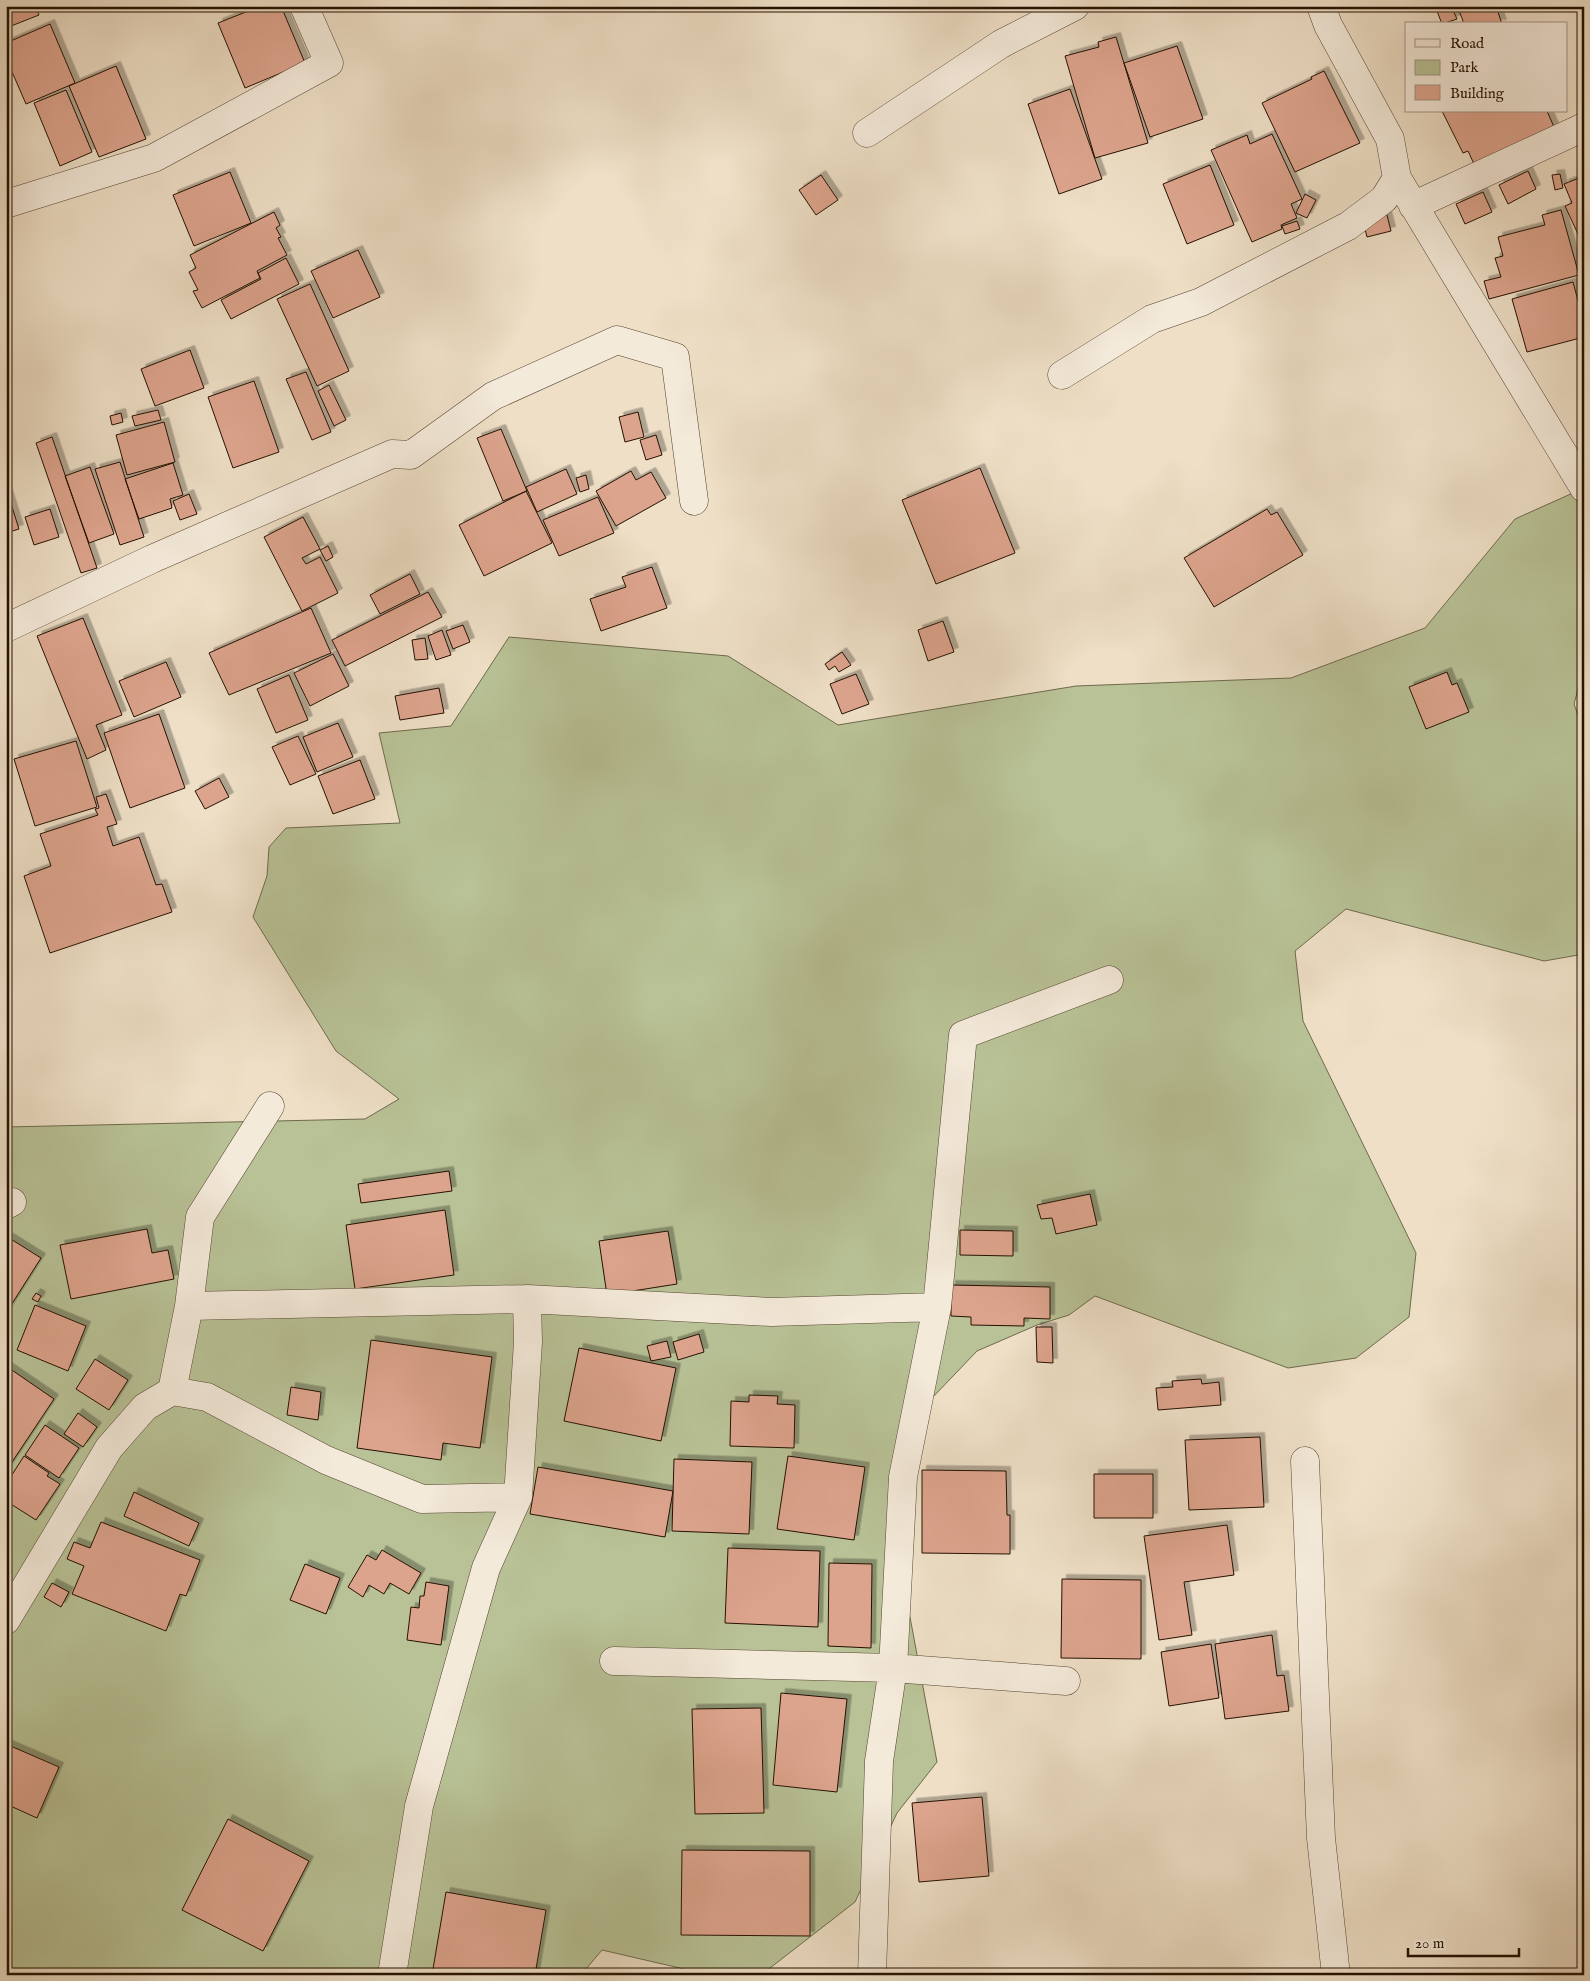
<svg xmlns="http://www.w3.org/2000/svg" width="1590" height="1981" viewBox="0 0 1590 1981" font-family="'IM FELL English',serif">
  <defs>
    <filter id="shadow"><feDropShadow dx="4.5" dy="-4.5" stdDeviation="0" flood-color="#0004"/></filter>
  </defs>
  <rect width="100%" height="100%" fill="#eedfc6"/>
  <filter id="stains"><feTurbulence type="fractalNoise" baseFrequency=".004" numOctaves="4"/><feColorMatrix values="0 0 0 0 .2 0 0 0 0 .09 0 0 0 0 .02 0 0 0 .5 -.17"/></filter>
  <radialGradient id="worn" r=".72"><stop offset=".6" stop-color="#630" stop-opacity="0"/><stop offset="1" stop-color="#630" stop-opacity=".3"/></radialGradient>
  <path fill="#b8c296" stroke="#6e6a4c" d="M1584 488V667L1574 704 1584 732V954L1544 961 1346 909 1295 951 1303 1021 1416 1253 1409 1317 1356 1358 1288 1368 1095 1296 1069 1315 1037 1325 977 1351 932 1398 891 1515 937 1762 897 1813 855 1902 761 1975H710L602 1950 581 1975H6V1127L365 1119 399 1099 336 1051 253 917 267 876 269 847 286 828 400 823 379 733 451 726 509 637 728 656 838 725 1076 686 1291 678 1425 628 1515 519Z"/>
  <path fill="#dda48d" stroke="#241101" filter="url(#shadow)" d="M6 6H35L39 15 6 28Z
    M261 6H281L305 63 245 88 218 23Z
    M1448 6H1451L1457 19 1442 24 1437 11Z
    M1469 6H1496L1502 24H1464L1459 10Z
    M50 24 75 83 26 104 6 58V43Z
    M1116 37 1148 143 1095 158 1065 56 1099 47 1098 42Z
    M1177 46 1203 119 1150 137 1124 63Z
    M116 66 146 139 99 157 69 86Z
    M1324 71 1360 143 1295 172 1262 103 1312 79 1311 77Z
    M1070 89 1102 179 1059 194 1028 104Z
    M66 90 92 152 60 166 34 103Z
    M1442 111H1547L1554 127 1474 164 1468 151 1463 153Z
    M1272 134 1302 199 1291 204 1297 218 1281 225 1282 229 1252 242 1211 150 1247 135 1250 144Z
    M1210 165 1234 225 1187 244 1163 184Z
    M1528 171 1536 189 1508 204 1499 185Z
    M230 172 251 223 194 246 173 195Z
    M1560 174 1563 188 1555 190 1552 175Z
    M821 175 838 200 816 215 799 190Z
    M1584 176V247L1565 206 1572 203 1564 184Z
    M1483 192 1492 212 1465 224 1456 204Z
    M1305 194 1316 200 1307 218 1296 213Z
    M1561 210 1579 275 1489 299 1484 281 1501 277 1495 258 1503 256 1498 237 1545 225 1542 215Z
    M1386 211 1391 231 1367 237 1362 217Z
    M274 212 280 225 276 228 281 237 278 238 287 255 257 271 260 278 202 308 193 291 198 290 189 272 196 268 190 255Z
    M1297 221 1300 229 1285 234 1282 226Z
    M358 250 380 297 333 318 311 271Z
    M286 258 299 284 231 319 221 300 261 279 258 273Z
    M1573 282 1584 323V337L1527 352 1512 299Z
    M310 284 349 371 317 386 277 299Z
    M190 350 204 388 155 406 141 369Z
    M306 372 331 432 312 440 286 379Z
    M254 381 279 452 233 468 208 397Z
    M329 385 346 420 334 426 318 391Z
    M158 410 161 420 135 426 132 416Z
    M638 412 644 437 625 442 619 417Z
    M121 413 123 422 112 425 110 416Z
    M164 422 175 462 127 475 116 435Z
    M501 429 527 491 503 501 477 438Z
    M656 435 662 455 646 460 640 440Z
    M52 437 97 568 81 573 36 443Z
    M120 462 144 537 120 545 95 469Z
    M173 463 183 495 170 499 172 508 139 519 125 479Z
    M90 467 114 534 89 543 65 476Z
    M980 468 1015 553 936 584 902 500Z
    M566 469 577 494 537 512 526 487Z
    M631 471 636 480 651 472 666 498 616 526 596 491Z
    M586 475 589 489 580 492 576 478Z
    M6 488 19 529 6 533Z
    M526 491 552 543 484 576 459 525Z
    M189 494 197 514 180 520 173 501Z
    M598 497 614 533 559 556 543 520Z
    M50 509 59 537 34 545 25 517Z
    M1267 509 1271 515 1277 512 1303 555 1214 607 1184 558Z
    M303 517 320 549 302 558 306 564 320 557 338 593 302 611 264 537Z
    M328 546 333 557 326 561 320 550Z
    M652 567 667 608 601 631 590 599 626 587 622 577Z
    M410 574 420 594 380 614 370 595Z
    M428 592 442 617 345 666 332 640Z
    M311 608 331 653 229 695 209 653Z
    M83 618 122 715 96 725 106 750 87 759 37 636Z
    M943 621 954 652 928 661 918 630Z
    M463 625 470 642 453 649 446 631Z
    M442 630 451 655 436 660 428 636Z
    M425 638 428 659 415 660 412 640Z
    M842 652 851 665 839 672 835 666 829 670 825 664Z
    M333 654 349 686 310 706 294 673Z
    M166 662 181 697 134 717 119 681Z
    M1447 672 1452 685 1457 683 1469 712 1426 729 1409 687Z
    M856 674 869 704 842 714 830 684Z
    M289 675 308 720 276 733 257 689Z
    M439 688 444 713 400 720 395 696Z
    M159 714 185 788 130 808 104 733Z
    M338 723 353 757 317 772 303 737Z
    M298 736 316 774 290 785 272 747Z
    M76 741 97 807 35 826 14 759Z
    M360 760 375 799 333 814 318 776Z
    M219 778 229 797 205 809 195 791Z
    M106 794 117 824 107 827 113 846 139 837 156 885 162 884 172 912 50 953 24 876 51 866 40 834 98 815 95 809 99 808 96 797Z
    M449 1171 452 1191 361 1203 358 1184Z
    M1090 1194 1097 1225 1056 1234 1052 1218 1041 1219 1037 1205Z
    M445 1210 454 1275 355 1289 346 1225Z
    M147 1229 152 1253 168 1250 174 1279 71 1299 60 1245Z
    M960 1230 1013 1231V1256L960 1255Z
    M668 1231 677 1284 607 1295 599 1241Z
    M6 1236 41 1258 6 1313Z
    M951 1285 1050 1287V1319L1024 1318V1326L971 1325V1317L951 1316Z
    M36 1293 41 1296 38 1302 32 1299Z
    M35 1305 86 1326 68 1371 17 1350Z
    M1036 1327H1052L1053 1363 1037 1362Z
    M699 1334 704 1352 678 1360 673 1342Z
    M371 1340 492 1357 480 1448 443 1443 441 1460 357 1448Z
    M667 1341 671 1357 651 1361 647 1346Z
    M579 1348 676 1368 661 1441 564 1421Z
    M95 1359 128 1380 109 1410 76 1389Z
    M6 1366 54 1399 6 1471Z
    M1201 1379 1202 1384 1219 1382 1221 1405 1158 1410 1156 1388 1173 1387 1172 1381Z
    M291 1387 321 1392 318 1420 287 1415Z
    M749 1395 778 1396 777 1404 795 1405 794 1448 730 1446 731 1401 749 1402Z
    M78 1413 97 1427 83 1447 64 1434Z
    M45 1425 79 1448 59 1478 25 1455Z
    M1260 1437 1264 1507 1189 1510 1185 1440Z
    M24 1456 49 1473 47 1476 60 1484 36 1520 6 1501V1484Z
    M788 1456 865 1467 854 1540 777 1529Z
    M674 1459 752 1462 749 1534 672 1531Z
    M538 1467 673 1491 665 1537 530 1514Z
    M922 1470 1006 1471 1007 1515H1010V1554L922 1553Z
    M1094 1474H1153V1518H1094Z
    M134 1492 199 1523 189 1546 124 1516Z
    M101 1522 200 1560 186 1596 180 1594 166 1631 72 1594 84 1566 67 1559 74 1542 90 1548Z
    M1227 1525 1234 1575 1184 1582 1192 1635 1159 1640 1144 1536Z
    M728 1548 820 1551 818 1627 725 1623Z
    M382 1550 421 1573 409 1594 390 1583 384 1594 369 1585 363 1597 348 1587 367 1555 376 1560Z
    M829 1563 872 1564 871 1648 828 1646Z
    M305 1564 340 1578 326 1614 290 1600Z
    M1062 1579 1141 1580V1659L1061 1658Z
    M426 1582 449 1586 441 1645 407 1640 411 1607 419 1608 420 1596H424Z
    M52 1583 69 1592 61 1607 44 1597Z
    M1272 1635 1277 1676 1284 1675 1289 1711 1225 1719 1215 1644Z
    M1211 1644 1219 1698 1169 1706 1161 1652Z
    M781 1693 847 1699 837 1792 773 1785Z
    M761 1708 764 1813 695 1814 692 1709Z
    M6 1744 59 1767 37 1818 6 1804Z
    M982 1797 989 1876 919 1882 912 1803Z
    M228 1819 309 1861 263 1951 182 1910Z
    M682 1850 810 1851V1936L681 1935Z
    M446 1892 546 1910 535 1975H432Z"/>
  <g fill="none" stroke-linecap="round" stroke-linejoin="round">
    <g stroke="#564432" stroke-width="29">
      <path id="minor" d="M867 133 1001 44 1075 6
        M1397 178 1584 488
        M6 204 154 158 329 63 304 6
        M1413 206 1584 127
        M1062 375 1152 319 1201 302 1348 226 1384 199 1397 178 1390 139 1328 25 1321 6
        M6 628 152 559 392 454 411 455 493 396 617 340 675 357 694 501
        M6 1205 12 1202
        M189 1306 200 1217 270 1106
        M172 1391 189 1306 527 1299 771 1312 937 1307
        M1305 1461 1321 1838 1336 1975
        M6 1620 109 1448 145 1407 172 1391 207 1397 326 1460 422 1499 518 1497
        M614 1661 893 1668 1066 1681
        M392 1975 419 1806 486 1568 518 1497 528 1342 527 1299
        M872 1975 879 1761 893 1668 903 1477 937 1307 963 1035 1109 980"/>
    </g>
    <use href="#minor" stroke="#f4eada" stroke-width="28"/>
  </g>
  <rect width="1590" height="1981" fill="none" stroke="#eedfc6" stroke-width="25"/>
  <rect x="8" y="8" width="1575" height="1966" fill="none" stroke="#241101" stroke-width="2.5"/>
  <rect x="12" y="12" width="1565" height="1956" fill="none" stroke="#241101"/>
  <rect x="1405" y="22" width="162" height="90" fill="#f4eada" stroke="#a19383"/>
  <rect x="1415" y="39" width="25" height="8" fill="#f4eada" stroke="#a19383"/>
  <text x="1450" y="48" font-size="15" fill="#241101">Road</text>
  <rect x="1415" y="60" width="25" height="15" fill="#b8c296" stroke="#a19383"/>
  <text x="1450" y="72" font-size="15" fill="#241101">Park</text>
  <rect x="1415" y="85" width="25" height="15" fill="#dda48d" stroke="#a19383"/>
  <text x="1450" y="98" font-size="15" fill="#241101">Building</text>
  <path d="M1408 1948v8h111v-8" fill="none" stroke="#241101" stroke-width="2.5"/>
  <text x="1415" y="1948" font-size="15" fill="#241101" stroke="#f4eada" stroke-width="4" paint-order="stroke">20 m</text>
  <rect width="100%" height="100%" filter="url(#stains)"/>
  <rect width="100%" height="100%" fill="url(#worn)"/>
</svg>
